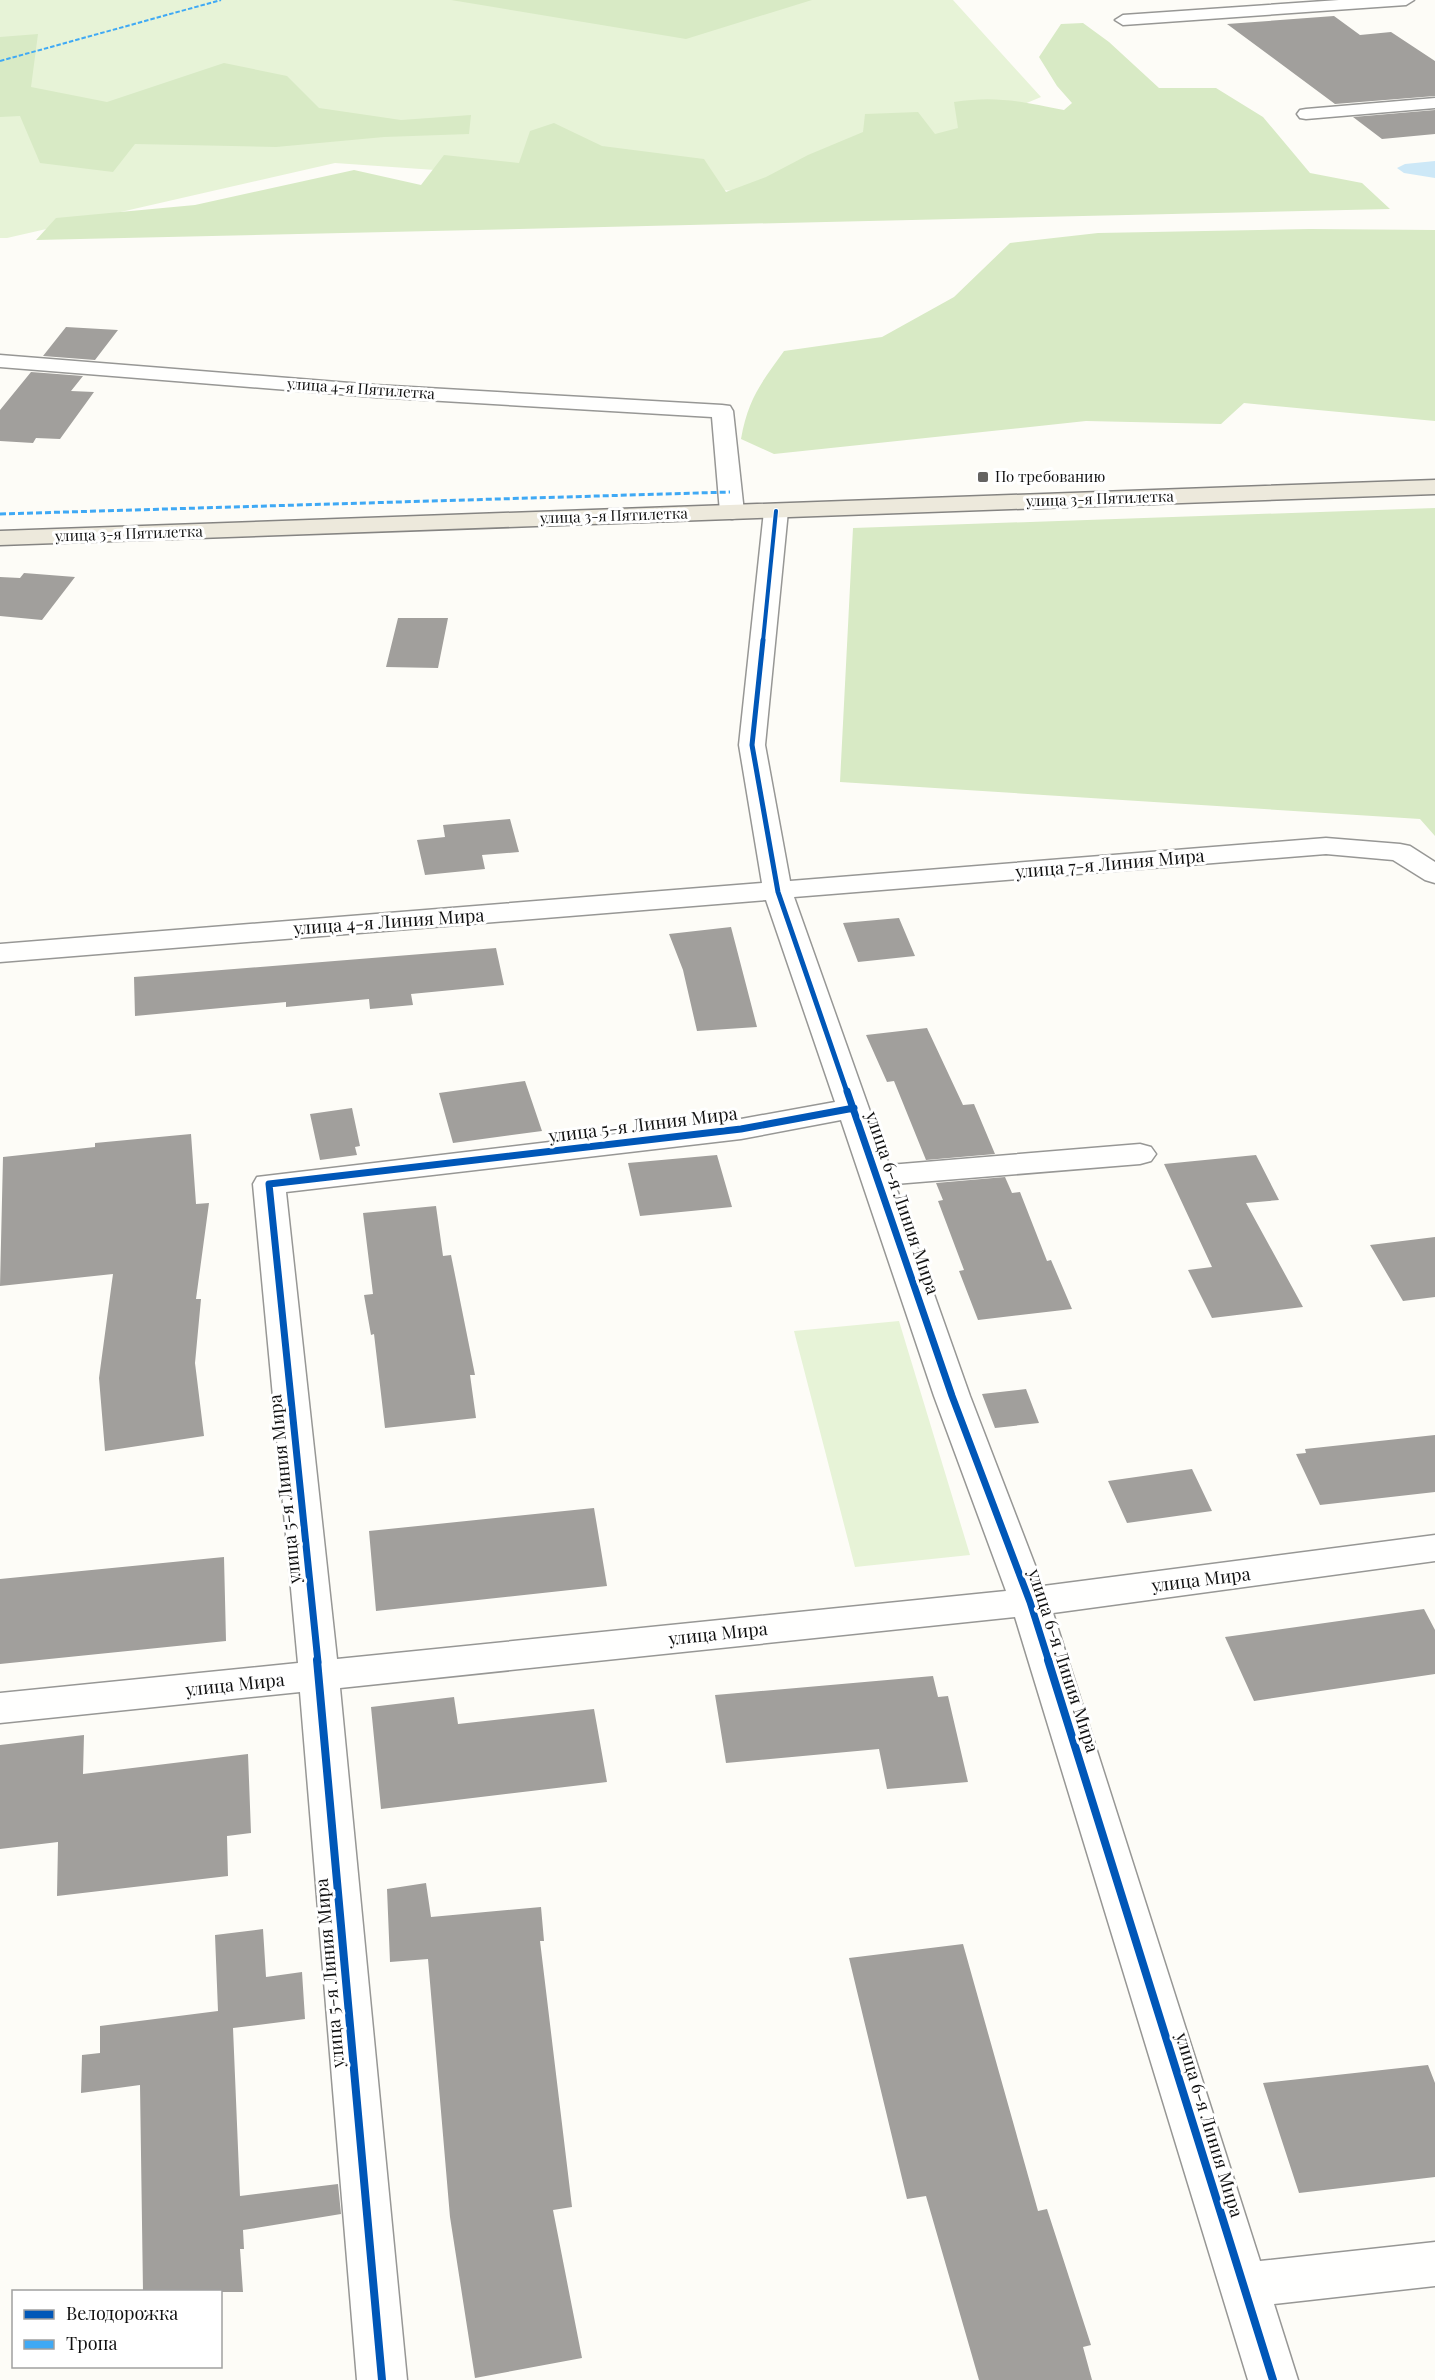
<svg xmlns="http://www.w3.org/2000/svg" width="1435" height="2380" viewBox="0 0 1435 2380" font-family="'Playfair Display',serif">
  <rect width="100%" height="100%" fill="#fdfcf7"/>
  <path fill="#e7f3d7" d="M0 0H953L1041 97 806 196 335 163 7 238H0Z
    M899 1321 970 1555 855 1567 794 1331Z"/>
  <path fill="#d8eac5" d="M451 0H812L686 39Z
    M1083 23 1109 42 1159 88H1216L1263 117 1310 173 1362 183 1390 209 36 240 56 218 195 205 354 170 421 185 444 155 519 163 530 131 554 123 602 146 704 159 726 192 766 177 808 155 863 132 865 114 918 112 935 134 958 128 954 102C997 95 1022 102 1064 110L1072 103 1057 86 1039 57 1061 24Z
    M38 34 31 87 107 102 224 63 287 76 319 108 401 120 471 115 469 134 384 137 276 147 135 144 113 172 40 163 20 116 0 117V37Z
    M1310 229 1435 230V421L1244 403 1221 424 1086 421 774 454 741 439C748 399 761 383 784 351L882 337 954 297 1010 243 1098 233Z
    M1435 508V836L1420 819 840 782 853 528Z"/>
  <path fill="#cde8f7" d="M1435 161V178L1404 173 1397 168 1405 164Z"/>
  <path fill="#a19f9c" d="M1334 16 1360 35 1391 32 1435 61V96L1335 104 1227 24Z
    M1435 110V134L1382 139 1353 117Z
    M66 327 118 330 95 360 43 356Z
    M31 372 83 376 71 391 94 392 60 439 36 438 33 443 0 441V410Z
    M24 573 75 577 42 620 0 616V577L20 578Z
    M398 618H448L438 668 386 667Z
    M510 819 519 852 482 855 485 869 425 875 417 840 445 837 443 825Z
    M899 918 915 956 858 962 843 923Z
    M731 927 757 1027 697 1031 683 970 669 934Z
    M496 948 504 985 411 994 413 1005 370 1009 369 999 286 1007V1002L135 1016 134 977Z
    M927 1028 963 1105 974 1104 995 1154 926 1160 894 1081 887 1082 866 1035Z
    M525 1081 542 1131 453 1143 439 1093Z
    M352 1108 360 1146 355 1147 357 1155 320 1160 310 1114Z
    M191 1134 196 1204 209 1203 196 1299H201L195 1363 204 1436 105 1451 99 1378 113 1274 0 1286 3 1157 95 1147V1143Z
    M717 1155 732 1207 640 1216 628 1163Z
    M1256 1155 1279 1200 1246 1203 1303 1307 1212 1318 1188 1270 1212 1267 1164 1164Z
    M1005 1177 1012 1193 1020 1192 1047 1261 1051 1260 1072 1309 978 1320 959 1271 964 1270 938 1201 943 1200 936 1183Z
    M436 1206 443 1256 451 1255 475 1375H470L476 1418 385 1428 374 1334 371 1335 364 1295 373 1294 363 1213Z
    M1435 1237V1297L1403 1301 1370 1245Z
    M1026 1389 1039 1423 995 1428 982 1394Z
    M1435 1435V1492L1320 1505 1296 1454 1306 1453 1305 1449Z
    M1192 1469 1212 1511 1127 1523 1108 1481Z
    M594 1508 607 1586 376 1611 369 1531Z
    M224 1557 226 1641 0 1664V1579Z
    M1424 1609 1435 1630V1674L1254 1701 1225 1637Z
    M933 1676 938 1697 948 1696 968 1782 887 1789 879 1749 726 1763 715 1695Z
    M454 1697 458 1724 594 1709 607 1782 381 1809 371 1707Z
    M84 1735 83 1774 248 1754 251 1833 227 1836 228 1876 57 1896 58 1842 0 1849V1745Z
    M426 1883 431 1917 541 1907 544 1941H540L572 2207 553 2210 582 2358 475 2378 450 2217 428 1959 390 1962 387 1889Z
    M263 1929 266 1977 302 1972 305 2019 233 2028 240 2196 338 2184 341 2214 243 2230 244 2249H240L243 2292H143L140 2085 81 2093 82 2055 100 2053V2026L218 2011 215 1935Z
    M963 1944 1038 2211 1047 2209 1091 2345 1083 2347 1092 2380H979L926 2196 907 2199 849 1958Z
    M1428 2065 1435 2083V2177L1299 2193 1263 2083Z"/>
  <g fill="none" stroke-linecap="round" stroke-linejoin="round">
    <g stroke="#979795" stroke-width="3">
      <path id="minor" d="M1339 0H1414L1406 5 1123 25 1115 20 1123 15Z
        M1435 98V108L1306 119 1300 118 1297 114 1300 110 1306 109Z
        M0 355 375 385 722 405 730 406 733 411 744 512 740 517 732 519 724 517 720 512 712 417 375 397 0 367Z
        M776 504 784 506 788 511 765 745 790 881 1326 838 1400 844 1410 846 1435 862V883L1425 880 1393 860 1326 854 794 897 889 1165 1140 1144 1151 1147 1156 1154 1151 1161 1140 1164 895 1184 970 1396 1043 1586 1435 1535V1561L1053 1613 1260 2261 1435 2242V2286L1274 2304 1298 2380H1248L1015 1617 340 1688 407 2380H357L300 1692 0 1723V1693L298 1663 253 1184 257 1177 741 1119 835 1102 766 900 0 962V944L762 883 739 745 764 511 768 506ZM841 1120 934 1396 1006 1591 337 1659 286 1192 741 1139Z"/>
    </g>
    <g stroke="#858482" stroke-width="3">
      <path id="major" d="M1435 480V494L0 545V531Z"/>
    </g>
    <use href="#minor" fill="#fffffe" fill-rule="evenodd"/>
    <use href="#major" fill="#ede9dc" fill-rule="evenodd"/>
    <path stroke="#3fa9f5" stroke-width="2" stroke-dasharray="4.5 2" stroke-linecap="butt" d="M0 61 221 0"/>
    <path stroke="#3fa9f5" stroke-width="3" stroke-dasharray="6 3" stroke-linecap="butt" d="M0 514 730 492"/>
    <g stroke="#fff" stroke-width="6">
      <path id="cycleway-far3" d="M763 641 776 511"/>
    </g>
    <g stroke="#fff" stroke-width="8">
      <path id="cycleway-far2" d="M763 640 752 745 778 892 847 1092"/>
    </g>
    <g stroke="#fff" stroke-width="10">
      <path id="cycleway-far1" d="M847 1091 952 1396 1030 1602 1049 1662
        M318 1662 269 1184 741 1129 854 1108"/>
    </g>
    <g stroke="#fff" stroke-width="12">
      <path id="cycleway" d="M317 1660 382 2380
        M1048 1660 1273 2380"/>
    </g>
    <use href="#cycleway-far3" stroke="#0057b8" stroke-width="4"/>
    <use href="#cycleway-far2" stroke="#0057b8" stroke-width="5"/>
    <use href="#cycleway-far1" stroke="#0057b8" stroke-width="7"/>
    <use href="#cycleway" stroke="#0057b8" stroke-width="8"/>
  </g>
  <rect fill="#646362" stroke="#fff" stroke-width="2" x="977" y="471" width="12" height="12" rx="3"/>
  <g text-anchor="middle" stroke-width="6" stroke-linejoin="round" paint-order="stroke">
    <g font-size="15" fill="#111" stroke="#fff">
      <text transform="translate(361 389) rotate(4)" y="5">улица 4-я Пятилетка</text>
      <text transform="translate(1100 499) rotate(-2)" y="5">улица 3-я Пятилетка</text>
      <text transform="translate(614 516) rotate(-2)" y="5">улица 3-я Пятилетка</text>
      <text transform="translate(129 534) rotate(-2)" y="5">улица 3-я Пятилетка</text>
    </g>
    <g font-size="15" fill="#111" stroke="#fff" text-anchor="start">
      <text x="995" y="482">По требованию</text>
    </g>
    <g font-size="18" fill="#111" stroke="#fff">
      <text transform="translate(1110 864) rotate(-5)" y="6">улица 7-я Линия Мира</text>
      <text transform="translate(389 922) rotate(-4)" y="6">улица 4-я Линия Мира</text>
      <text transform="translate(643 1125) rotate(-7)" y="6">улица 5-я Линия Мира</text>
      <text transform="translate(902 1203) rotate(71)" y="6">улица 6-я Линия Мира</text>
      <text transform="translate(285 1489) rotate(-96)" y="6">улица 5-я Линия Мира</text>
      <text transform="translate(1201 1580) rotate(-7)" y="6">улица Мира</text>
      <text transform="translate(718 1634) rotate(-6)" y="6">улица Мира</text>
      <text transform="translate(1063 1661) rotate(72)" y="6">улица 6-я Линия Мира</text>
      <text transform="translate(235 1685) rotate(-6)" y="6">улица Мира</text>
      <text transform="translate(330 1973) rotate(-95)" y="6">улица 5-я Линия Мира</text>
      <text transform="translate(1209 2125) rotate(73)" y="6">улица 6-я Линия Мира</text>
    </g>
  </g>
  <rect x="12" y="2290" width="210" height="78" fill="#ffffff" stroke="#a0a0a0" stroke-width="1.5"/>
  <rect x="24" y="2310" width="30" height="9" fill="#0057b8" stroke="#a0a0a0" stroke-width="1.5"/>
  <text x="66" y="2320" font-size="18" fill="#111111">Велодорожка</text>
  <rect x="24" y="2340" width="30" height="9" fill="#3fa9f5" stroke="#a0a0a0" stroke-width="1.5"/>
  <text x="66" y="2350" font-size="18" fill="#111111">Тропа</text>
</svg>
